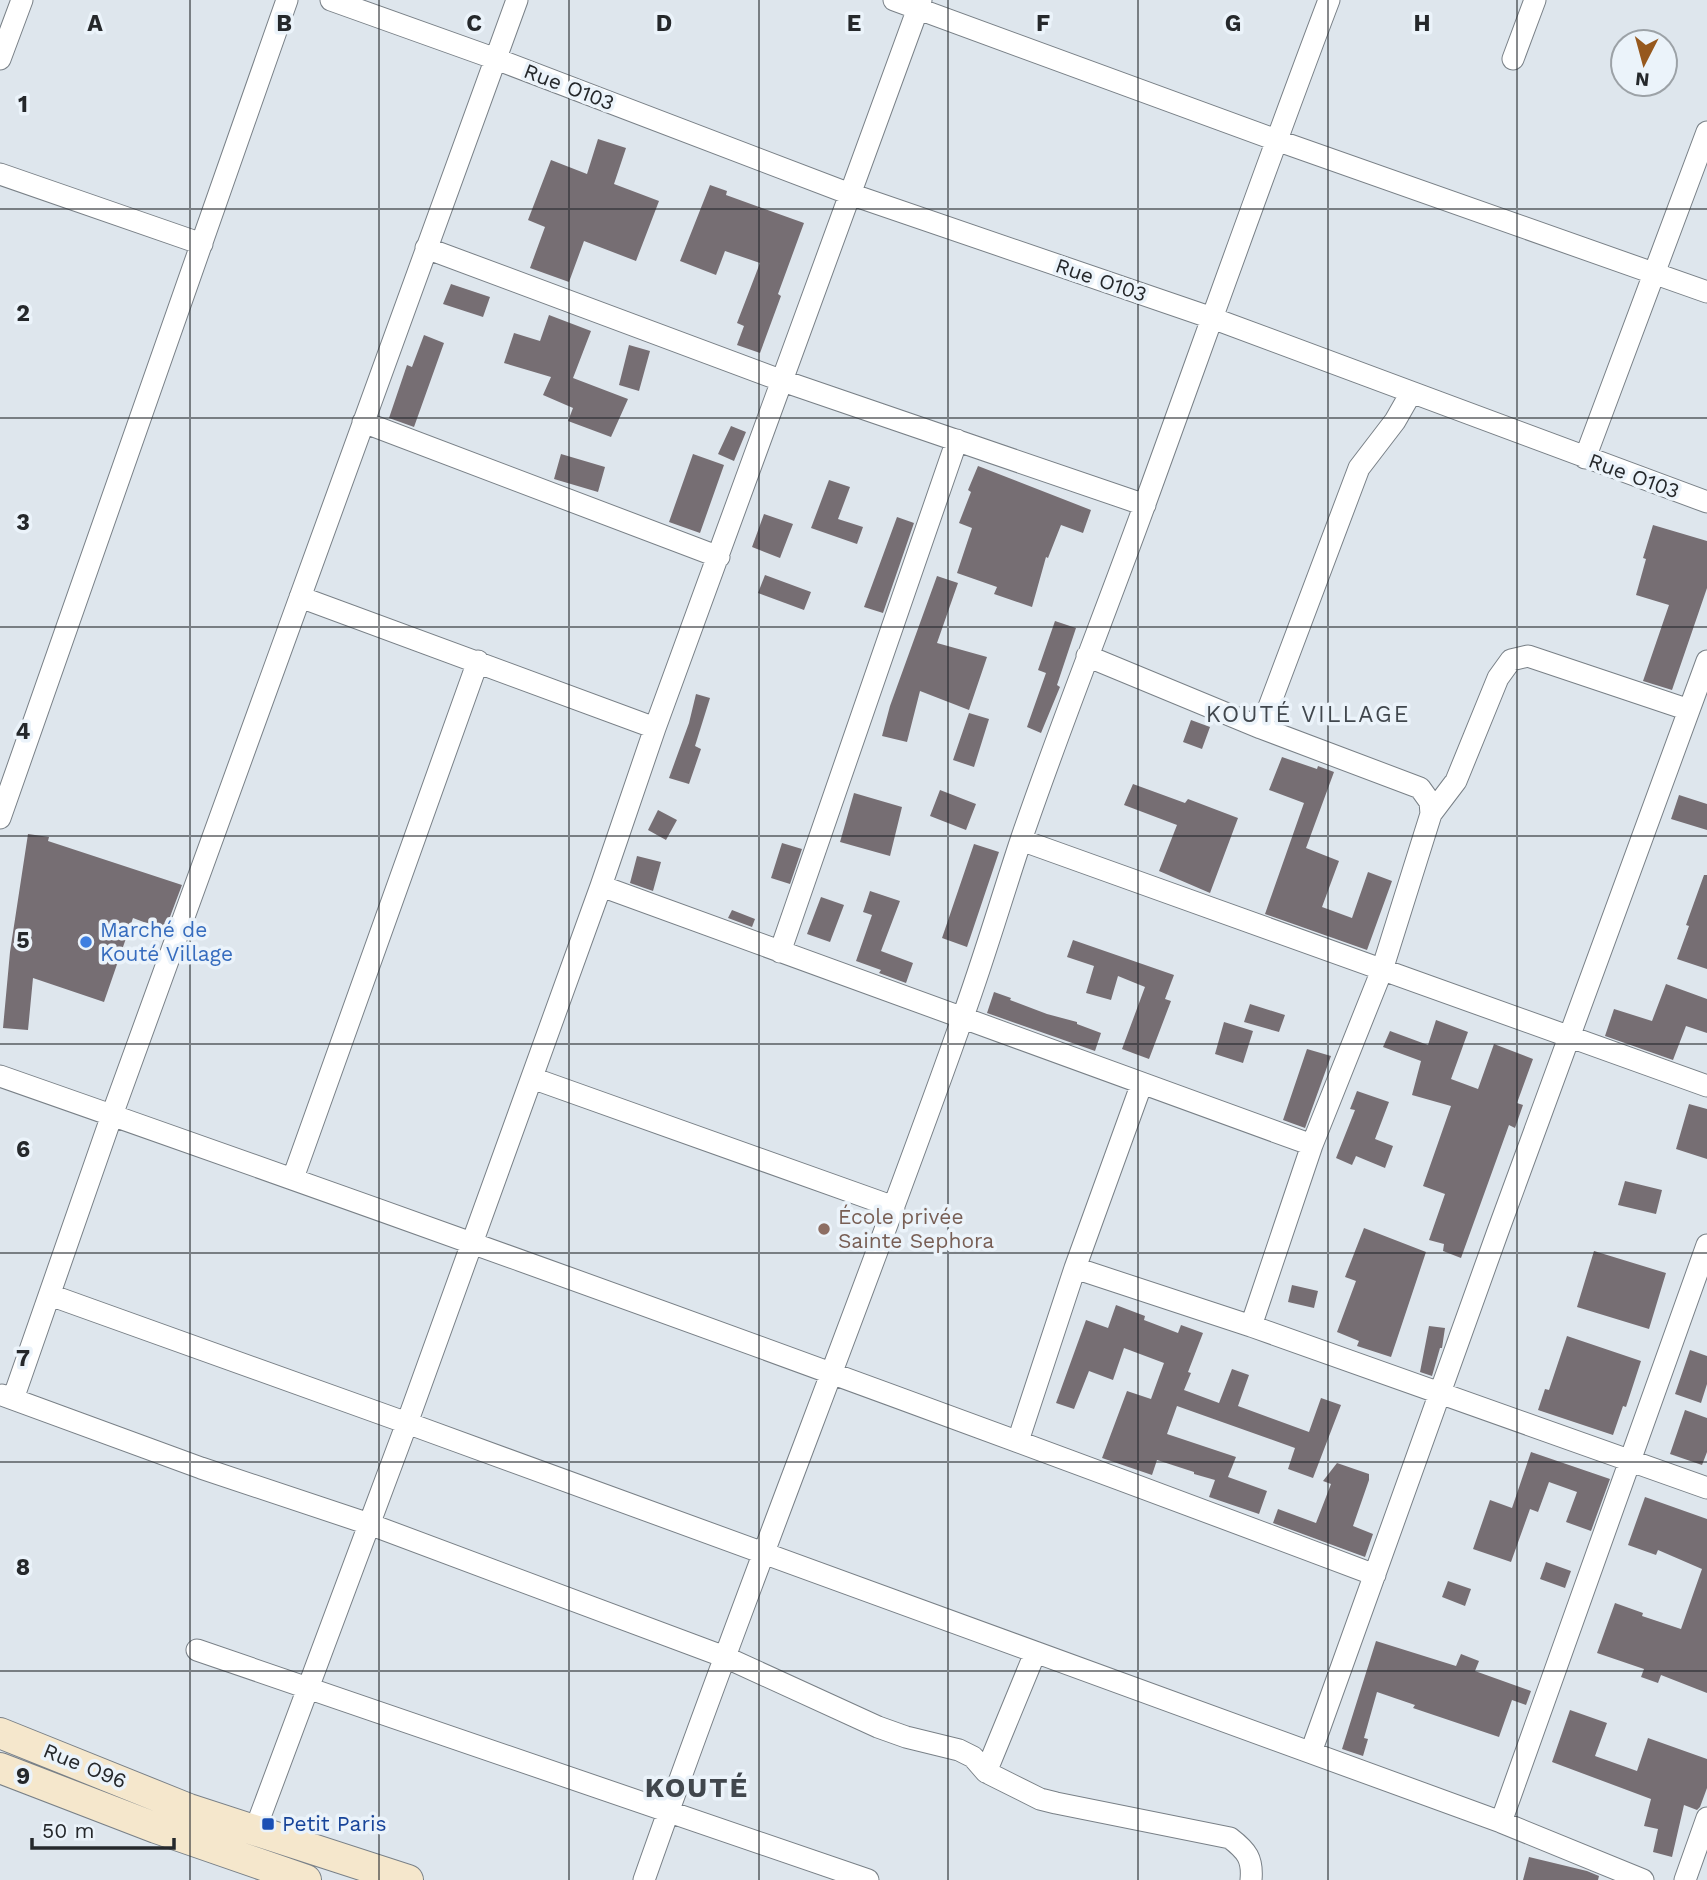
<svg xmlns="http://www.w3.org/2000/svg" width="1707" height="1880" viewBox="0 0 1707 1880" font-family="'Work Sans',sans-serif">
  <rect width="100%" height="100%" fill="#dee6ed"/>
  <path fill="#766e73" d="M598 139 626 148 614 184 659 201 636 261 584 241 569 282 530 268 545 227 528 220 551 160 587 174Z
    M710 185 727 191 726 195 804 223 778 294 781 296 760 353 737 345 744 326 737 323 760 263 725 251 716 275 680 261Z
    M451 284 490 297 483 317 443 304Z
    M549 315 591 331 573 378 628 399 611 437 568 421 573 408 543 395 551 377 504 363 514 333 540 341Z
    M424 335 444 343 414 427 389 418 407 365 412 367Z
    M629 345 650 351 639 391 619 385Z
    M731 426 746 432 734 461 718 454Z
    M561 454 605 467 598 492 554 479Z
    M693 454 724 465 700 533 669 522Z
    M978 466 1091 510 1083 533 1061 525 1048 558 1046 557 1032 607 994 594 997 587 957 573 972 528 959 523 971 492 968 490Z
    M829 480 850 487 838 519 863 527 857 544 811 528Z
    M764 514 793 524 780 558 752 547Z
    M897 517 914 523 883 613 864 607Z
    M1653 525 1707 541V588L1672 690 1643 681 1669 605 1636 595 1646 559 1643 558Z
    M765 575 811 592 804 610 758 593Z
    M937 576 958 583 937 643 987 657 969 710 920 691 907 742 882 736 890 706Z
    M1055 621 1076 628 1057 685 1060 687 1041 733 1027 727 1046 673 1038 670Z
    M696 694 710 698 695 746 701 749 689 784 669 778 689 723Z
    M969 713 989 719 974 767 953 760Z
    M1191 720 1210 727 1202 749 1183 742Z
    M1282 757 1317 769 1318 766 1334 772 1306 848 1339 861 1322 907 1352 918 1368 872 1392 881 1367 950 1265 914 1304 803 1269 790Z
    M1133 784 1185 803 1188 799 1238 818 1210 893 1159 871 1177 825 1124 805Z
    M940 790 976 804 966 830 930 816Z
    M854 793 902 807 890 856 840 842Z
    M1679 795 1707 804V830L1671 819Z
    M658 810 677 820 666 840 648 830Z
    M28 834 49 837 48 841 182 885 165 930 133 918 104 1002 33 978 28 1030 3 1028 10 952Z
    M782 843 802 849 790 884 771 878Z
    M974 844 999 852 967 947 942 938Z
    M637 856 661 862 653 891 630 883Z
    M1704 875H1707V969L1677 959 1689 926 1686 925Z
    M870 891 900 901 881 951 913 963 906 983 879 973 881 970 856 961 872 915 863 912Z
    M821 897 844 905 830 942 807 934Z
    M732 910 755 919 752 927 728 918Z
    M1073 940 1174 975 1165 999 1171 1001 1149 1059 1122 1049 1145 987 1118 976 1111 1000 1086 993 1094 966 1067 957Z
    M1666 984 1707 999V1033L1686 1026 1673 1060 1605 1036 1614 1009 1652 1021Z
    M994 992 1011 998 1010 1000 1047 1014 1077 1022V1024L1101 1033 1095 1051 987 1013Z
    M1250 1004 1285 1015 1279 1032 1244 1022Z
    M1436 1020 1468 1032 1451 1079 1478 1089 1494 1044 1533 1059 1517 1103 1523 1105 1515 1128 1509 1125 1461 1258 1443 1251 1444 1244 1429 1240 1445 1194 1423 1186 1451 1106 1412 1095 1421 1061 1383 1047 1390 1031 1428 1045Z
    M1224 1022 1253 1031 1243 1063 1215 1054Z
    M1307 1049 1331 1056 1305 1128 1283 1120Z
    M1357 1091 1389 1102 1375 1139 1393 1146 1385 1168 1356 1156 1352 1165 1336 1158 1355 1110 1350 1109Z
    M1689 1104 1707 1109V1159L1676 1149Z
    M1625 1181 1662 1190 1656 1214 1618 1205Z
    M1364 1228 1426 1252 1391 1357 1357 1346 1359 1341 1337 1332 1356 1281 1345 1277Z
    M1594 1251 1666 1273 1649 1329 1577 1307Z
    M1292 1285 1318 1291 1314 1308 1288 1302Z
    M1116 1305 1145 1316 1144 1320 1178 1333 1181 1325 1203 1333 1188 1372 1191 1373 1184 1390 1219 1403 1232 1369 1249 1375 1238 1406 1309 1432 1321 1398 1341 1405 1313 1478 1288 1469 1295 1448 1177 1406 1167 1434 1236 1457 1228 1477 1267 1491 1259 1514 1209 1497 1215 1480 1194 1474V1472L1157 1460 1152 1475 1102 1458 1127 1391 1151 1399 1164 1363 1124 1348 1113 1380 1089 1371 1074 1409 1056 1403 1086 1320 1108 1328Z
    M1429 1326 1445 1328 1442 1348H1440L1432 1376 1420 1372Z
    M1567 1336 1641 1361 1626 1407 1623 1406 1613 1435 1538 1410 1545 1389 1549 1390Z
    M1690 1350 1707 1356V1384L1701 1403 1675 1394Z
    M1685 1410 1707 1418V1452L1702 1465 1670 1454Z
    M1531 1452 1610 1479 1591 1531 1566 1522 1577 1492 1549 1482 1538 1512 1530 1509 1511 1562 1473 1549 1490 1500 1512 1508Z
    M1337 1463 1369 1474V1480L1353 1526 1373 1534 1365 1557 1273 1523 1278 1509 1316 1523 1331 1484 1323 1481Z
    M1645 1497 1707 1519V1693L1661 1675 1658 1683 1641 1677 1644 1669 1597 1653 1615 1603 1643 1613 1642 1616 1681 1629 1702 1569 1658 1550 1656 1555 1628 1545Z
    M1546 1562 1571 1571 1565 1588 1540 1579Z
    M1448 1581 1471 1589 1465 1606 1442 1597Z
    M1376 1641 1456 1666 1461 1654 1479 1661 1475 1671 1531 1691 1526 1705 1512 1700 1499 1737 1413 1708 1415 1705 1377 1692 1364 1738 1368 1739 1363 1756 1342 1749Z
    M1570 1710 1607 1723 1595 1756 1637 1771 1648 1738 1707 1759V1788L1700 1807 1697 1810 1684 1805 1672 1857 1653 1852 1658 1829 1644 1826 1651 1799 1552 1762Z
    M1529 1857 1587 1871 1599 1876 1598 1880H1523Z"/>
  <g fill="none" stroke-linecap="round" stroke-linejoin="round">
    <g stroke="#798087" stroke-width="23">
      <path id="street" d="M331 0 496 59 850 194 1212 318 1707 502
        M894 0 1276 140 1707 292
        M0 59 22 0
        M1513 59 1535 0
        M0 174 202 244
        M426 248 783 381 1145 505
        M363 422 719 557
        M1585 458 1707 132
        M300 597 655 728
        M1261 728 1359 468 1395 421 1411 393
        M1431 814 1456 781 1498 678 1511 660 1528 656 1689 710
        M0 818 287 0
        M1021 840 1707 1086
        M601 886 1312 1145 1382 970 1431 814 1430 802 1420 788 1261 728 1087 656
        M780 952 957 440
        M0 1076C460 1237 919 1403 1375 1575
        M532 1078 894 1207
        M293 1178 478 661
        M1075 1268 1251 1326 1707 1488
        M50 1295 407 1423 1501 1822 1643 1880
        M1251 1326 1312 1145
        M2 1395 201 1468 369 1524 725 1657 878 1727 906 1737 959 1750 973 1757 986 1772
        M13 1399 112 1115 517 0
        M1018 1441 1075 1268 1142 1083
        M197 1650 868 1880
        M1035 1653 986 1772 1040 1799 1056 1803 1230 1838C1247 1851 1253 1859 1251 1880
        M1311 1752 1498 1231 1707 661
        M1501 1822 1707 1245
        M255 1830 407 1423 601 886 655 728 921 0
        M644 1880C745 1592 859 1309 961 1022 983 962 1001 900 1021 840 1060 726 1105 614 1146 501 1207 333 1266 166 1329 0
        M1685 1880 1707 1818"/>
    </g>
    <g stroke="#798087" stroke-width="32">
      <path id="secondary" d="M0 1733 189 1809 408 1880
        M0 1768 156 1828 306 1880"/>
    </g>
    <use href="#street" stroke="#fff" stroke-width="21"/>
    <use href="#secondary" stroke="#f5e7cc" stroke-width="30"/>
  </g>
  <path fill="none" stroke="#25282b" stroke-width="2" stroke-opacity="0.55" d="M190 0V1880M379 0V1880M569 0V1880M759 0V1880M948 0V1880M1138 0V1880M1328 0V1880M1517 0V1880M0 209H1707M0 418H1707M0 627H1707M0 836H1707M0 1044H1707M0 1253H1707M0 1462H1707M0 1671H1707"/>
  <circle fill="#3f7fe0" stroke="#ebf3fa" stroke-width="2.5" cx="86" cy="942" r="7"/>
  <circle fill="#8d6e63" stroke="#ebf3fa" stroke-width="2.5" cx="824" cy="1229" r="7"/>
  <rect fill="#1a4fb4" stroke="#ebf3fa" stroke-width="2.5" x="261" y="1817" width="14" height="14" rx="3.5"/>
  <g text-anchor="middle" stroke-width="7" stroke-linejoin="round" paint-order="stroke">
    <g font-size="21" fill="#25282b" stroke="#ebf3fa">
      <text transform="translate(569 87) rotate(21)" y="7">Rue O103</text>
      <text transform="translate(1101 280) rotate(19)" y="7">Rue O103</text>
      <text transform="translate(1634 476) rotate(20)" y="7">Rue O103</text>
      <text transform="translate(85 1766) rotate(22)" y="7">Rue O96</text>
    </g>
    <g font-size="21" fill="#366cbe" stroke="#ebf3fa" text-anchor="start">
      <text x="100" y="937">Marché de<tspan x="100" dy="24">Kouté Village</tspan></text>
    </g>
    <g font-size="21" fill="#785e54" stroke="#ebf3fa" text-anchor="start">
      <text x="838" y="1224">École privée<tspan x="838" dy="24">Sainte Sephora</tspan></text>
    </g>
    <g font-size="21" fill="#164399" stroke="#ebf3fa" text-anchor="start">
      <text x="282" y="1831">Petit Paris</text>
    </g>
    <g font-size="23" letter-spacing="2" fill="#41474d" stroke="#ebf3fa">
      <text x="1308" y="722">KOUTÉ VILLAGE</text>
    </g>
    <g font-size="28" font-weight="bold" letter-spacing="2" fill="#41474d" stroke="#ebf3fa">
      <text x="697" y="1797">KOUTÉ</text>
    </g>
  </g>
  <g font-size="23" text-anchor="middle" font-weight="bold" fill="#25282b" stroke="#ebf3fa" stroke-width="7" stroke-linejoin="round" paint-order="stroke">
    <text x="95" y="31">A</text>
    <text x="284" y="31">B</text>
    <text x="474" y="31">C</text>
    <text x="664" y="31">D</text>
    <text x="854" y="31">E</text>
    <text x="1043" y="31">F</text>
    <text x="1233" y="31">G</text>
    <text x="1422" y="31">H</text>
    <text x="23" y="112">1</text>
    <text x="23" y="321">2</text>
    <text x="23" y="530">3</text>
    <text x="23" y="739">4</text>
    <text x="23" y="948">5</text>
    <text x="23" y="1157">6</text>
    <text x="23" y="1366">7</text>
    <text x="23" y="1575">8</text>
    <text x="23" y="1784">9</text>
  </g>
  <g transform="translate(1644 63) rotate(186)"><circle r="33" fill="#ebf3fa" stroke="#9ca2a7" stroke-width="2"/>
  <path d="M0-5L12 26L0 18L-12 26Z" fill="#96581d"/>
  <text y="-10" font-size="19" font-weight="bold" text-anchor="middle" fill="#25282b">N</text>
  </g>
  <path d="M32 1838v10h142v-10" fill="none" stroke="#25282b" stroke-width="3.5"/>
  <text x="42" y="1838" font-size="21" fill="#25282b" stroke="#ebf3fa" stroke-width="5" paint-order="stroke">50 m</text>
</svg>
